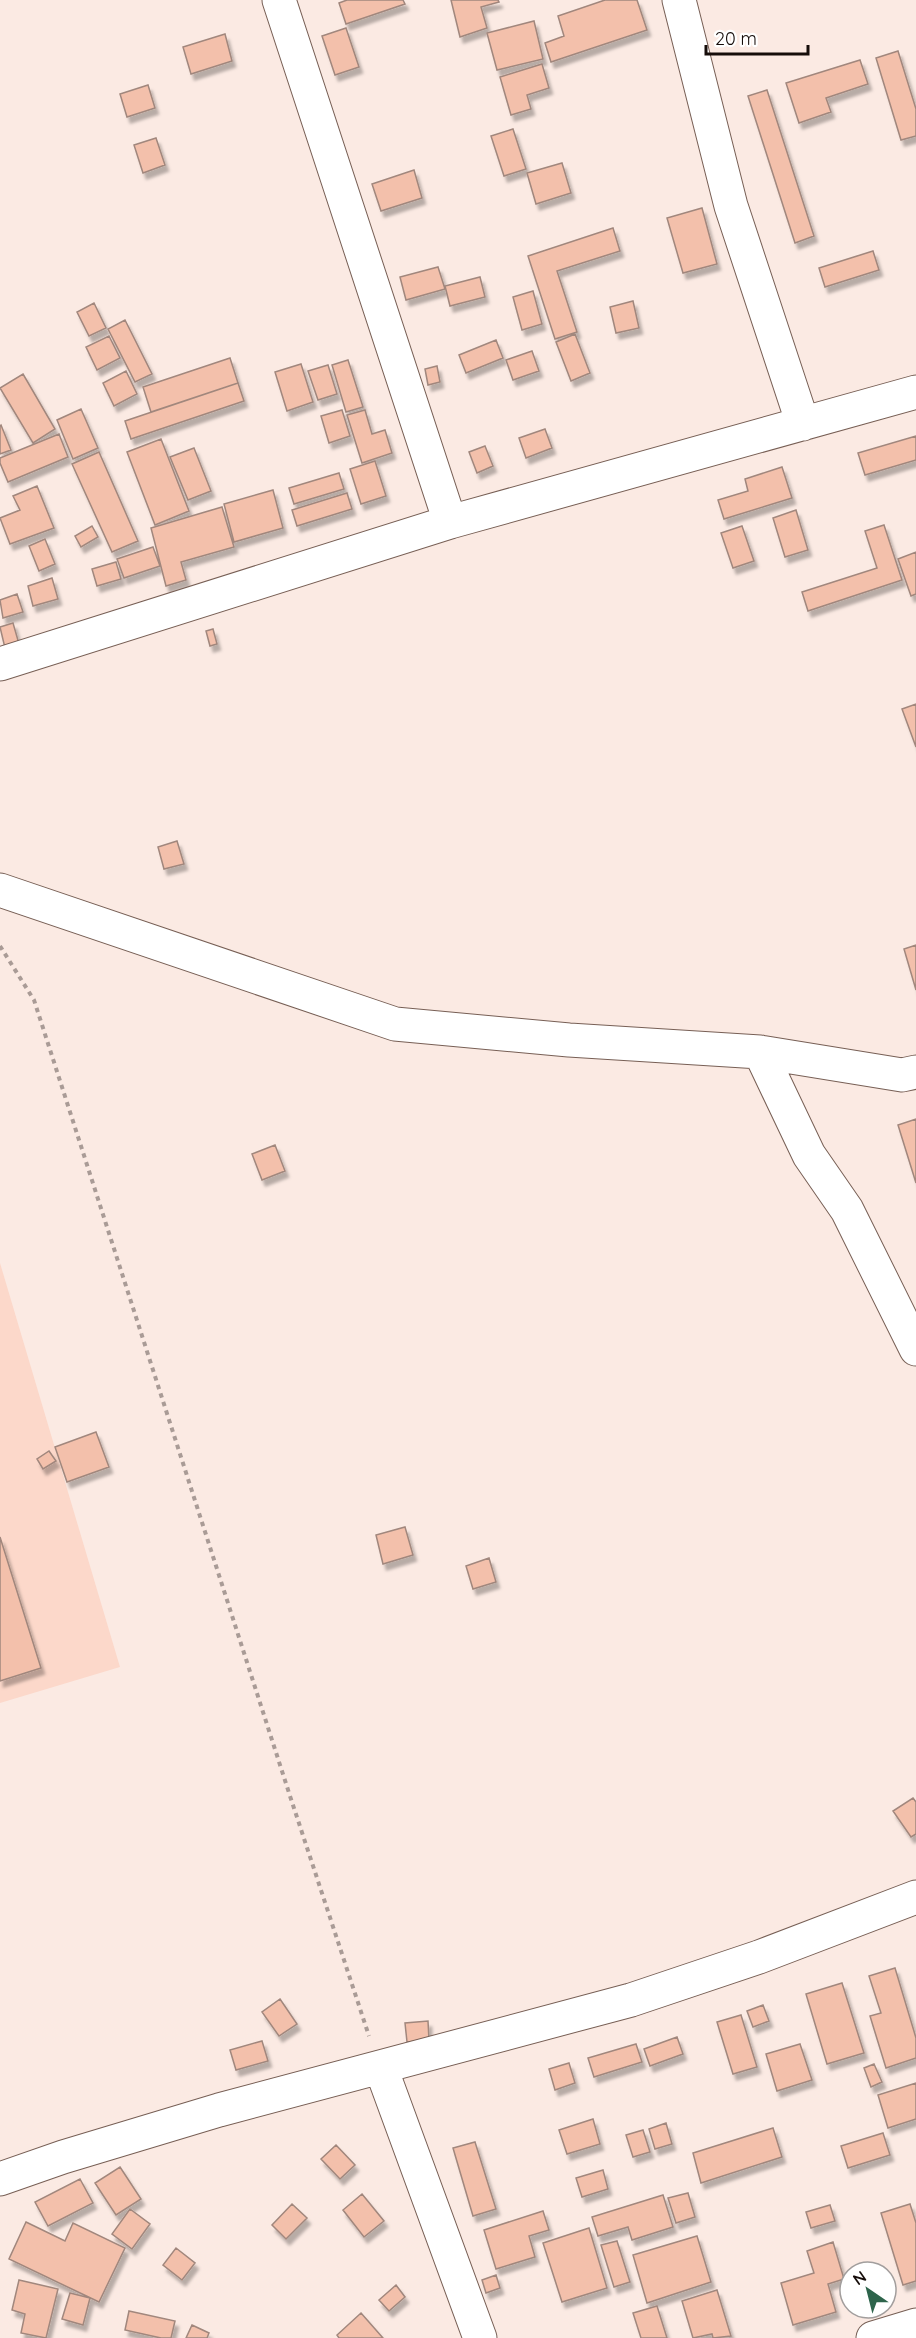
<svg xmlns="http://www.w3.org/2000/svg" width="916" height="2338" viewBox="0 0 916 2338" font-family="Quicksand,sans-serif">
  <defs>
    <filter id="shadow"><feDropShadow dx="3.5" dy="6" stdDeviation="1.5" flood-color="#0004"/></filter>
  </defs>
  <rect width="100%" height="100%" fill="#fbeae3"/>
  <path fill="#fcd8ca" d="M0 1263 120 1667 0 1703Z"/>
  <path fill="#f3c0ab" stroke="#a1877d" stroke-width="1.5" filter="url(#shadow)" d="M347 0H403L405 4 346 24 339 3Z
    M451 0H498L499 2 481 7 487 28 460 37Z
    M605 0H637L647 30 551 62 545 43 564 36 558 16Z
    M534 21 543 59 497 70 487 33Z
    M346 28 359 67 335 75 322 36Z
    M225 34 232 61 191 74 183 47Z
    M898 51 916 109V136L901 140 876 58Z
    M860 60 868 84 826 98 831 112 799 123 786 83Z
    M542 64 549 88 527 95 531 109 511 115 500 77Z
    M148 85 155 108 127 117 120 94Z
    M767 90 814 236 795 243 748 96Z
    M513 129 526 169 504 176 491 136Z
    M156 138 165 165 143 173 134 145Z
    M562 163 571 193 536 204 527 173Z
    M414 170 422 198 381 211 372 184Z
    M702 208 717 264 683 273 667 218Z
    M613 228 620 251 557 271 577 332 555 339 528 256Z
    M873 251 879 270 825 287 819 268Z
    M438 267 445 289 406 300 400 277Z
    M480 277 485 297 450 306 445 286Z
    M533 291 542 324 522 330 513 297Z
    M633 301 639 328 616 333 610 307Z
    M94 303 106 328 89 336 77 312Z
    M125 320 152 374 135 382 108 329Z
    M575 334 590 373 571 381 556 342Z
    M109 336 120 358 97 370 86 347Z
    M496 340 503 358 466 373 459 355Z
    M532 351 539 371 513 380 506 360Z
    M230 358 238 383 151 412 143 387Z
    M348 360 363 407 346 412 332 365Z
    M301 364 313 402 287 411 275 372Z
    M328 365 337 394 318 400 308 371Z
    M437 366 440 382 428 385 425 369Z
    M126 371 137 394 114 406 103 383Z
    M23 374 55 429 33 443 0 388Z
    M238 383 244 401 131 439 125 421Z
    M81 409 98 448 73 459 57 420Z
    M342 410 350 436 329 443 321 416Z
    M365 410 372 434 385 430 392 453 362 463 347 415Z
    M1 425 11 450 0 454V426Z
    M545 429 552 448 526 458 519 438Z
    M59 434 68 457 8 482 0 463V458Z
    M916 436V460L865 475 858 453Z
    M161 439 189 511 155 525 127 452Z
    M485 446 493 466 477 473 469 452Z
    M194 448 211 491 188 500 170 457Z
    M99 452 138 541 112 552 72 464Z
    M375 461 386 496 361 504 350 469Z
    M782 467 792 498 724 519 718 500 748 491 745 479Z
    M339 473 344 489 294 504 289 488Z
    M37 486 54 528 10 544 0 518 20 510 13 496Z
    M273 490 283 528 234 542 224 504Z
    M347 493 352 509 297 526 292 510Z
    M222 507 234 547 181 562 186 580 166 586 151 528Z
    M796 510 808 550 785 557 773 518Z
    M884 525 902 580 808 611 802 592 877 568 865 531Z
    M92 526 98 537 81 547 75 536Z
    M742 526 754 561 733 568 721 533Z
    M45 539 55 564 39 571 29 546Z
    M153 547 160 566 124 578 117 559Z
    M916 552V594L911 596 898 559Z
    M116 562 121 579 97 586 92 569Z
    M52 578 58 599 33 606 28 586Z
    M17 594 23 612 3 618 0 600Z
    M13 623 19 644 5 648 0 627Z
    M213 629 217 644 210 646 206 631Z
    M916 704V747L902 709Z
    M177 841 184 864 164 869 158 847Z
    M916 945V990L904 949Z
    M916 1119V1183L898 1125Z
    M275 1145 285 1171 262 1180 252 1154Z
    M96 1432 109 1467 67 1482 55 1447Z
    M49 1451 56 1461 43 1469 37 1459Z
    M405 1527 413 1555 383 1564 376 1535Z
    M0 1537 41 1668 0 1681Z
    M489 1558 496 1582 473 1589 466 1566Z
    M913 1798 916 1802V1834L911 1837 893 1811Z
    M895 1968 916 2038V2058L886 2068 870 2016 881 2013 869 1976Z
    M842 1983 864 2053 827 2064 806 1994Z
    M280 1999 297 2024 279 2036 262 2012Z
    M763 2005 769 2021 753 2027 747 2011Z
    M741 2015 757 2067 733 2074 717 2022Z
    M428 2021 429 2040 407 2042 405 2023Z
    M677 2037 683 2054 650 2066 644 2049Z
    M262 2041 268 2061 236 2070 230 2050Z
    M636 2044 642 2062 594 2077 588 2058Z
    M800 2044 812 2080 777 2091 766 2054Z
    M569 2063 575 2083 555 2090 549 2069Z
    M874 2064 882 2082 871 2087 864 2068Z
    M916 2083V2119L888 2128 878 2095Z
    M593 2119 600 2144 567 2154 559 2130Z
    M666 2123 672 2144 655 2149 649 2129Z
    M773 2128 782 2157 701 2183 693 2153Z
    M643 2130 650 2152 633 2157 626 2135Z
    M883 2133 890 2155 848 2168 841 2146Z
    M475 2142 496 2209 473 2216 453 2148Z
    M336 2145 355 2165 340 2179 321 2159Z
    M120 2167 141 2199 116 2215 95 2183Z
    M603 2170 608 2189 582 2197 576 2178Z
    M80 2179 93 2203 48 2226 35 2202Z
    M688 2193 695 2217 676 2223 668 2198Z
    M362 2194 384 2221 364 2237 343 2210Z
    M663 2195 673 2227 632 2240 628 2227 598 2236 592 2217Z
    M292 2204 307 2218 286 2239 272 2225Z
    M910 2204 916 2223V2281L903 2285 881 2213Z
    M830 2205 835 2221 811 2228 806 2212Z
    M130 2209 150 2224 132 2249 112 2234Z
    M543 2211 549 2230 529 2236 535 2257 496 2269 484 2230Z
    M26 2222 65 2241 73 2223 125 2248 99 2302 9 2259Z
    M589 2228 607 2288 562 2302 543 2243Z
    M697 2236 711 2282 647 2303 633 2255Z
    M617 2241 630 2282 614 2287 601 2245Z
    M833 2242 844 2279 828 2284 836 2312 793 2325 781 2283 814 2273 807 2251Z
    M176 2248 195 2263 182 2280 163 2265Z
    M496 2275 500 2288 486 2293 482 2280Z
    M19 2280 58 2289 46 2338 21 2333 25 2314 12 2310Z
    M396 2285 405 2297 389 2311 379 2300Z
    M717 2290 731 2336 713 2338 712 2334 693 2338 682 2301Z
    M70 2293 90 2298 83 2325 62 2319Z
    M657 2306 667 2338H641L633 2313Z
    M129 2311 175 2321 171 2338H161L125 2330Z
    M361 2313 383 2338H339L337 2335Z
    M192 2325 209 2333 207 2338H186Z"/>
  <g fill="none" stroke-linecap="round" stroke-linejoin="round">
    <g stroke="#775f55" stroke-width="35">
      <path id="street" d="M279 0 450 522
        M679 0 731 206 803 424
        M0 664 450 522 916 392
        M0 890 395 1024 569 1040 760 1052 902 1075 916 1072
        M760 1052 809 1155 847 1210 916 1349
        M381 2068 480 2338
        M0 2179 63 2157 219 2110 631 2000 759 1957 916 1897
        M873 2338 916 2325"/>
    </g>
    <path stroke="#a99b96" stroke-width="4" stroke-dasharray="4.5 4.5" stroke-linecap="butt" d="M0 946 34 1000 290 1796 369 2036"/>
    <use href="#street" stroke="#fff" stroke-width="33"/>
  </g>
  <g transform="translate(868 2290) rotate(325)"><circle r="28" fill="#ffffff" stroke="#a29e9d" stroke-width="1.5"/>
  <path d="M0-4.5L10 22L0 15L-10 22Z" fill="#2d644b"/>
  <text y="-9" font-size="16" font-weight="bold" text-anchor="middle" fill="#160d0a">N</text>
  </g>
  <path d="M706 45v9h102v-9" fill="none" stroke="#160d0a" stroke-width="3"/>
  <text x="715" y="45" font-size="18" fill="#160d0a" stroke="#ffffff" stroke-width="4.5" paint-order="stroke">20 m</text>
</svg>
